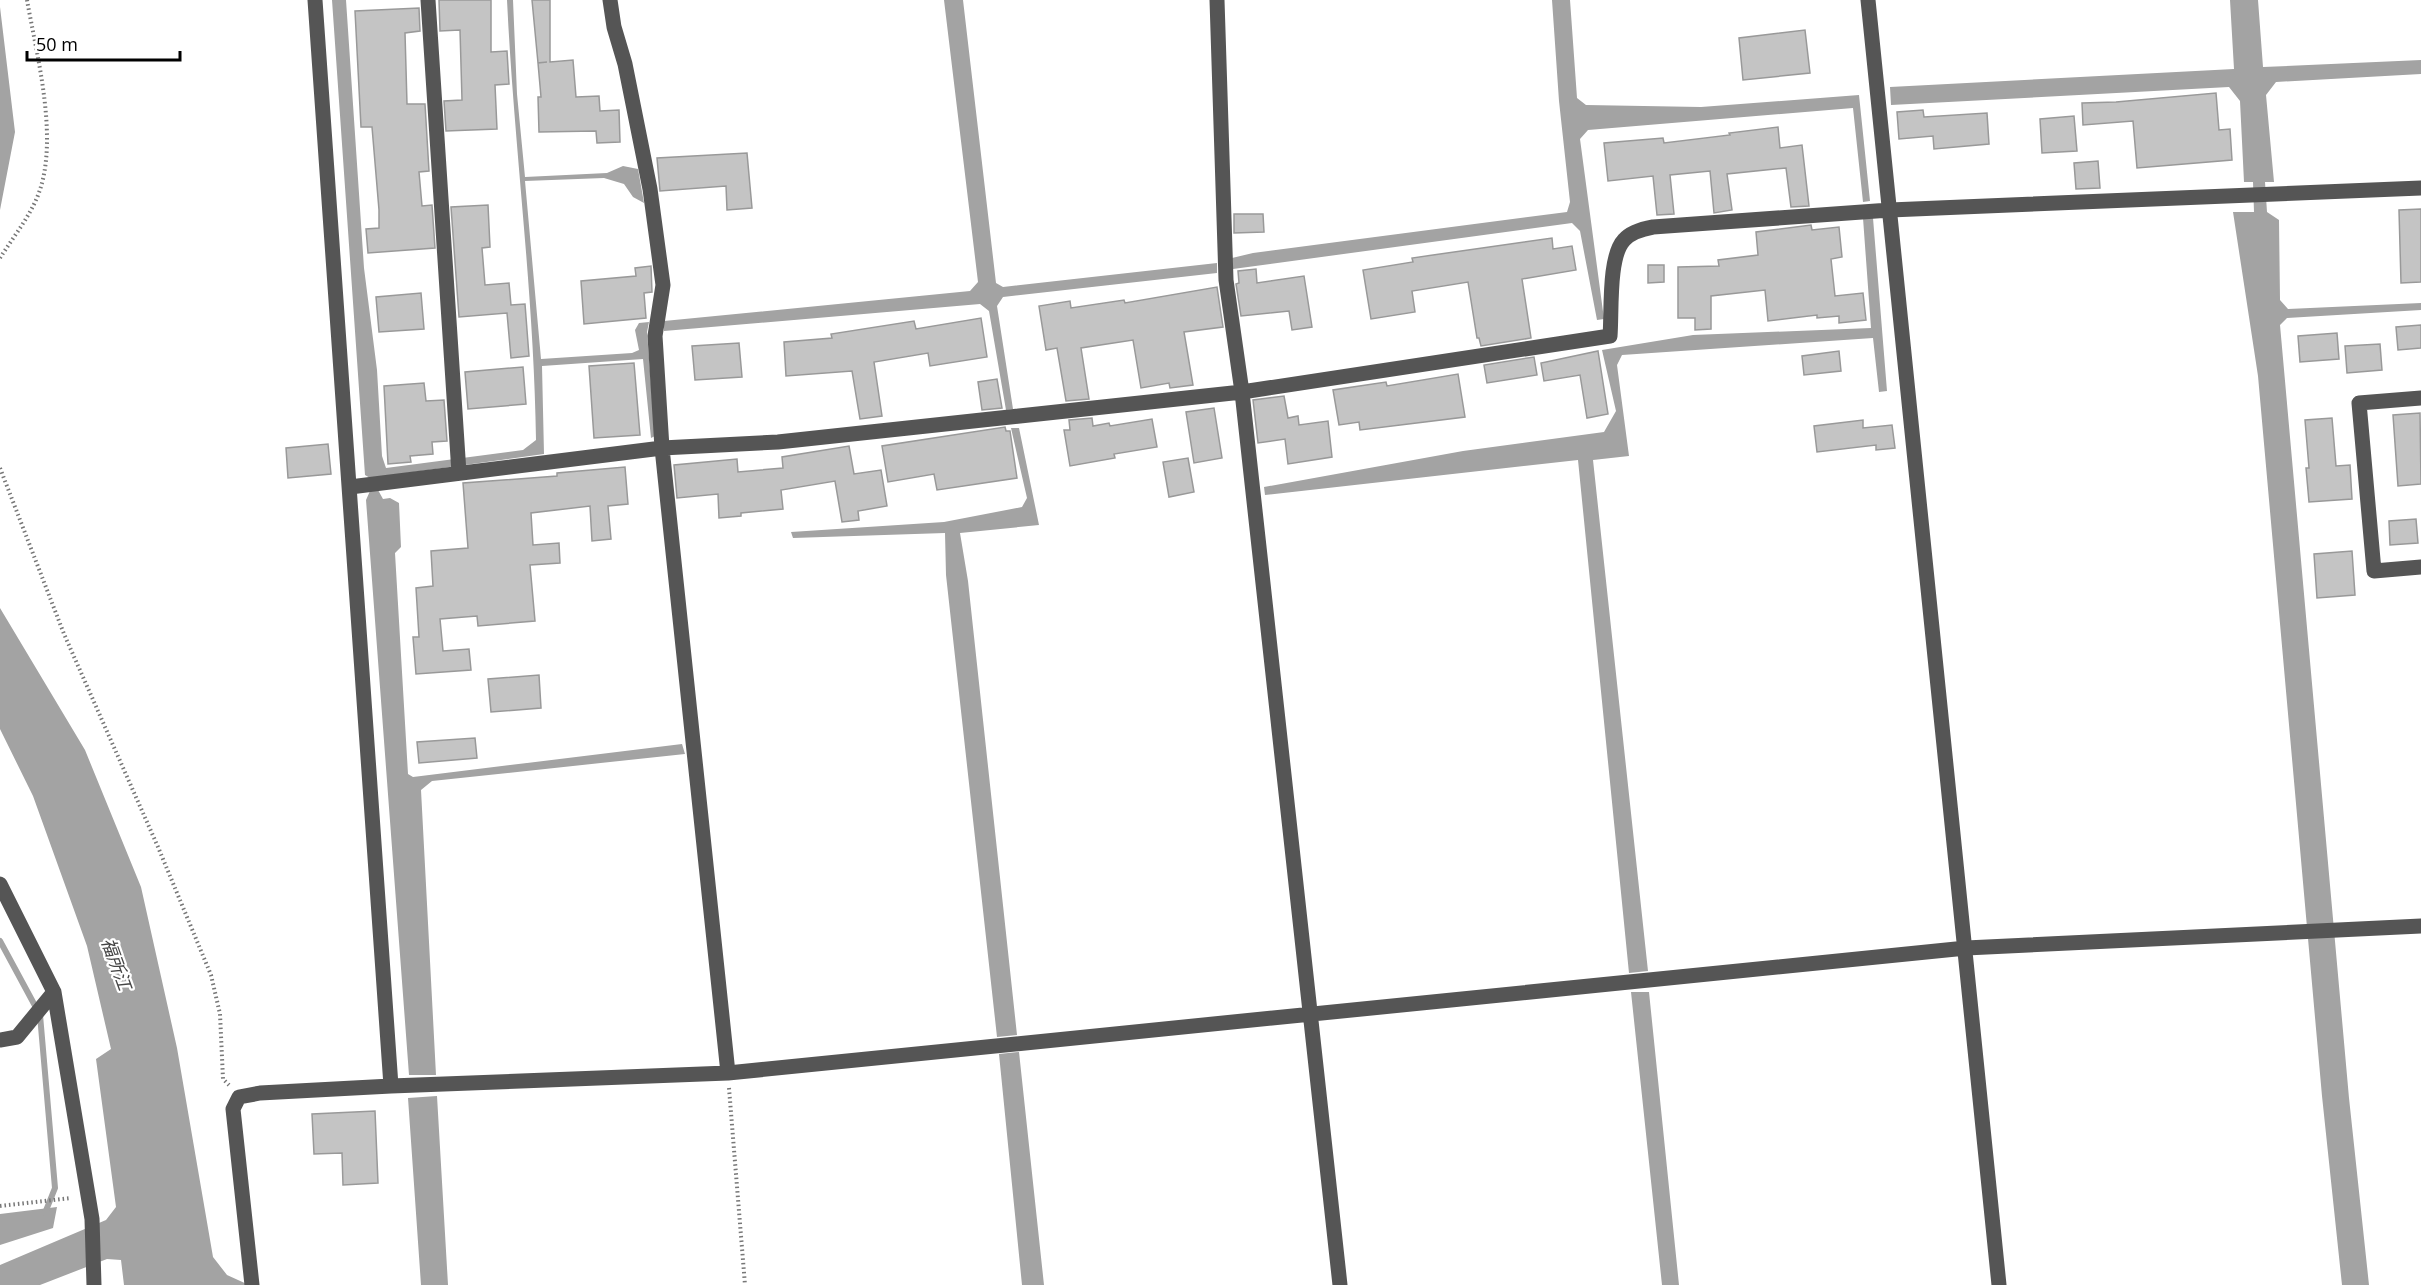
<svg xmlns="http://www.w3.org/2000/svg" width="2421" height="1285" viewBox="0 0 2421 1285" font-family="'Open Sans','Noto Sans JP',sans-serif">
  <rect width="100%" height="100%" fill="#fff"/>
  <path fill="#a3a3a3" d="M332 0H346L364 268 377 370 382 456 386 468 523 450 536 440C534 293 514 147 507 0H513L517 94 525 177 607 173 623 166 638 169 644 203 633 197 624 184 604 178 525 181 541 359 632 353 639 350 635 330 639 323 649 322 647 332 655 436 651 438 643 359 542 366 544 454 370 478 365 475Z
    M944 0H963L996 283 1003 287 1217 263V273L1003 297 997 306 1013 409 1006 410 989 311 980 304 664 331V321L970 291 978 282Z
    M1552 0H1570L1577 98 1586 105 1701 107 1859 95 1870 201 1863 202 1853 108 1588 130 1580 139 1604 319 1597 320 1580 231 1572 223 1233 269 1232 258 1253 253 1567 212 1570 202 1559 101Z
    M2230 0H2258L2263 67 2421 60V74L2276 82 2266 95 2274 182H2265L2267 212 2279 220 2280 300 2288 309 2421 303V310L2287 318 2280 325 2349 1098 2369 1285H2342L2322 1096 2258 376 2233 212H2254L2253 182H2244L2240 101 2229 87 1891 105 1890 87 2234 69Z
    M0 7 15 132 0 210Z
    M1863 218H1873L1887 391 1879 392 1873 338 1622 355 1617 365 1629 456 1593 460 1648 971 1629 973 1578 460 1265 495 1264 487 1463 451 1604 432 1616 411 1602 350 1693 335 1871 328Z
    M1011 428H1019L1039 525 960 533 968 581 1017 1035 997 1037 946 575 945 533 793 538 791 532 944 522 1022 507 1027 498Z
    M378 490 383 499 390 498 399 503 401 547 395 553 408 774 413 777 682 744 685 754 432 781 421 790 436 1075H409L366 500 370 491Z
    M0 608 85 750 141 887 177 1048 213 1257 227 1275 249 1285H124L121 1260 107 1259 40 1285H0V1265L106 1220 116 1207 96 1059 111 1049 87 946 33 796 0 729Z
    M1631 992H1649L1679 1285H1662Z
    M1019 1052 1044 1285H1022L999 1054Z
    M437 1096 448 1285H421L408 1098Z
    M57 1207 53 1228 0 1245V1214Z"/>
  <g fill="none" stroke-linecap="round" stroke-linejoin="round">
    <path stroke="#a3a3a3" stroke-width="6" d="M0 941 40 1015 55 1188 45 1213"/>
  </g>
  <path fill="#c4c4c4" stroke="#999" stroke-width="1.5" d="M439 0H491V52L507 51 509 84 495 85 497 129 446 131 444 101 462 100 460 30 440 31Z
    M532 0H550V62L573 60 576 97 599 96 600 111 619 110 620 142 597 143 596 131 539 132 538 97H541L538 63 547 62 538 63Z
    M419 8 420 31 405 33 407 104H425L429 171 419 172 422 206 432 205 435 248 368 253 366 229 379 228V210L372 127H361L355 11Z
    M1805 30 1810 73 1743 80 1739 38Z
    M2216 93 2219 130 2230 129 2232 160 2137 168 2133 121 2083 125 2082 103 2116 102Z
    M1923 110 1924 117 1987 113 1989 144 1934 149 1933 136 1899 139 1897 112Z
    M2074 116 2077 151 2042 153 2040 119Z
    M1778 127 1780 148 1802 145 1809 206 1791 207 1786 168 1727 174 1732 210 1714 213 1710 171 1670 175 1674 214 1657 215 1653 176 1608 181 1604 143 1663 138 1664 143 1730 135 1729 133Z
    M747 153 752 208 727 210 726 186 660 191 657 158Z
    M2098 161 2100 188 2076 189 2074 163Z
    M488 205 490 247 482 248 485 285 509 283 511 305 525 304 529 356 511 358 507 313 459 317 451 207Z
    M2421 209V282L2401 283 2399 210Z
    M1234 214H1263L1264 232 1234 233Z
    M1811 225 1812 230 1839 227 1842 257 1831 259 1835 296 1863 293 1866 320 1839 323V316L1817 318V315L1768 321 1765 290 1711 296V329L1695 330V318H1678V267L1719 266 1718 260 1758 255 1756 232Z
    M1552 238 1553 249 1572 246 1576 270 1522 279 1531 338 1481 346 1479 338H1477L1468 282 1412 291 1415 312 1371 319 1363 270 1413 262 1412 258Z
    M1648 265H1664V282L1648 283Z
    M651 266 652 292 644 293 646 318 584 324 581 281 636 276 635 268Z
    M1256 269 1257 283 1304 276 1312 327 1292 330 1289 311 1241 316 1236 284 1239 283 1238 271Z
    M1217 287 1223 327 1184 332 1193 385 1170 388 1169 383 1141 388 1133 340 1081 348 1089 399 1066 401 1057 348 1046 350 1039 306 1070 301 1071 308 1124 300 1125 303Z
    M421 293 424 329 379 332 376 297Z
    M981 318 987 357 930 366 928 353 874 362 882 416 860 419 852 371 786 376 784 342 832 338 831 334 914 321 916 329Z
    M2421 325V348L2398 350 2396 327Z
    M2337 333 2339 359 2300 362 2298 336Z
    M739 343 742 377 695 380 692 346Z
    M2380 344 2382 370 2347 373 2345 346Z
    M1598 351 1608 414 1587 418 1580 375 1544 381 1541 363Z
    M1839 351 1841 371 1804 375 1802 356Z
    M1534 357 1537 375 1487 383 1484 365Z
    M634 363 640 435 594 438 589 366Z
    M523 367 526 404 468 409 465 372Z
    M1458 374 1465 417 1360 430 1359 422 1339 425 1333 390 1386 382 1387 386Z
    M997 379 1002 408 982 410 978 382Z
    M424 383 426 401 444 400 447 441 432 442 433 454 410 456 411 462 388 464 384 386Z
    M1284 396 1288 418 1298 416 1299 425 1328 421 1332 457 1288 464 1285 439 1258 443 1253 400Z
    M1214 408 1222 458 1194 463 1186 412Z
    M2420 413 2421 484 2398 486 2393 415Z
    M1092 418 1093 426 1109 423 1110 426 1152 419 1157 447 1114 454 1115 458 1070 466 1064 430H1070L1069 420Z
    M2332 418 2336 466 2350 465 2352 499 2309 502 2306 468H2309L2305 420Z
    M1863 420V428L1892 425 1895 448 1876 450V445L1817 452 1814 426Z
    M1005 427 1006 431H1010L1017 478 937 490 934 474 888 482 882 446Z
    M328 444 331 474 288 478 286 448Z
    M849 446 854 474 881 470 887 506 858 511 859 520 842 522 835 481 781 490 783 509 741 513V516L719 518 718 494 677 498 674 465 737 459 738 472 783 468 782 457Z
    M1188 458 1194 492 1169 497 1163 462Z
    M625 467 628 504 608 506 611 539 592 541 590 506 531 513 533 545 559 543 560 563 530 565 535 621 478 626 477 616 440 619 443 651 469 649 471 670 416 674 413 637H419L416 588 433 586 431 551 468 548 463 483 557 476V473Z
    M2416 519 2418 543 2390 545 2389 521Z
    M2352 551 2355 595 2317 598 2314 554Z
    M539 675 541 708 491 712 488 679Z
    M475 738 477 758 419 763 417 742Z
    M375 1111 378 1183 343 1185 342 1153 314 1154 312 1114Z"/>
  <g fill="none" stroke-linecap="round" stroke-linejoin="round">
    <path stroke="#777" stroke-width="4" stroke-dasharray="1.5 3" stroke-linecap="butt" d="M0 258C12 239 27 220 36 200 61 145 37 57 27 0
      M0 468 64 634 158 847 211 975 220 1014 223 1079 229 1085
      M729 1088 745 1285
      M0 1206 71 1198"/>
    <path stroke="#555" stroke-width="15" d="M315 0 391 1086
      M428 0 459 473
      M610 0 614 27 625 64 650 189 663 285 655 336 662 448 728 1073
      M1217 0 1226 280 1242 392 1340 1285
      M1868 0 1999 1285
      M2421 398 2359 403 2374 571 2421 567
      M350 487 662 448 778 442 1242 392 1610 336C1612 313 1608 257 1624 240 1631 232 1642 229 1653 227L1890 210 2421 188
      M0 884 54 992 92 1219 94 1285
      M0 1040 17 1037 54 992
      M252 1285 233 1109 239 1097 260 1093 391 1086 728 1073 1966 948 2421 926"/>
  </g>
  <g text-anchor="middle" stroke-width="4.5" stroke-linejoin="round" paint-order="stroke">
    <g font-size="18" font-style="italic" fill="#444" stroke="#fff">
      <text transform="translate(116 964) rotate(70)" y="6">福所江</text>
    </g>
  </g>
  <path d="M27 51v9h153v-9" fill="none" stroke="#000000" stroke-width="3"/>
  <text x="36" y="51" font-size="18" fill="#000000" stroke="#ffffff" stroke-width="4.5" paint-order="stroke">50 m</text>
</svg>
